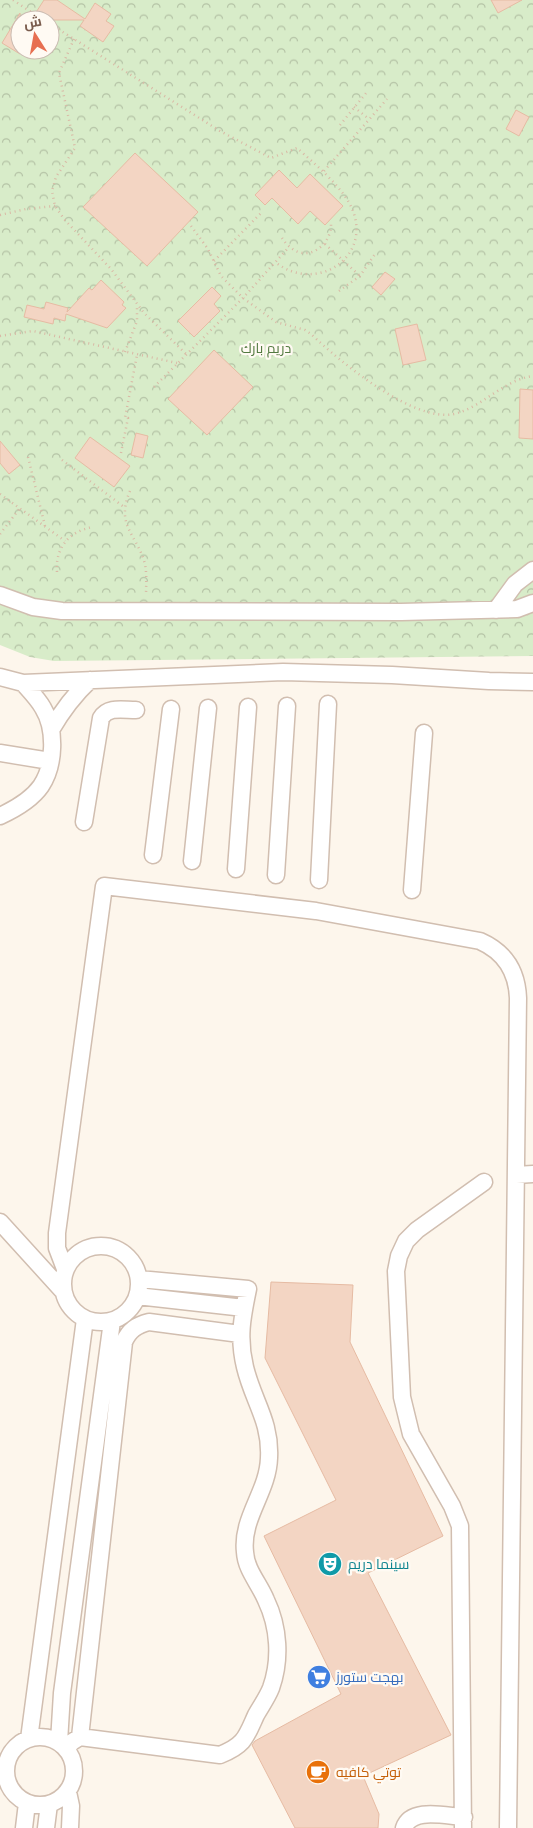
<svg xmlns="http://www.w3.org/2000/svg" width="533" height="1828" viewBox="0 0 533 1828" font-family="Figtree,Cairo,sans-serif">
  <defs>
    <pattern id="park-crowns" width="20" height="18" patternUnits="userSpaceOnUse" patternTransform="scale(1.25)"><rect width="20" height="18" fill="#d8ecc9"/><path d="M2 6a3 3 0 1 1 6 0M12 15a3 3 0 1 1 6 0" fill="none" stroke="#b4c2a5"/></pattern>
  </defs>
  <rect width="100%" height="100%" fill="#fdf6ec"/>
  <path fill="url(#park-crowns)" fill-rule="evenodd" d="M0 0H533V656L54 661 30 657 0 645ZM20 20H50V50H20Z"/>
  <path fill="#f3d5c3" stroke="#e6bba3" d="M44 0H57L85 19 95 3 111 14 106 21 114 26 103 42 80 26 84 20H31Z
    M491 0H522L498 13Z
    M20 13V54L2 43Z
    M516 110 529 117 519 136 506 129Z
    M135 153 198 212 147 266 83 207Z
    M279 170 297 188 310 174 343 206 325 225 310 211 298 224 272 198 265 205 255 195Z
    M385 272 395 279 381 295 372 287Z
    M101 280 124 302 122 305 126 308 107 328 66 314 65 321 54 318 53 324 24 317 27 305 44 309 46 302 68 308 67 312 89 288 92 290Z
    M212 287 221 296 214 304 220 311 194 337 178 321Z
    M417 324 426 360 403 365 395 329Z
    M214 350 253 387 207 435 168 399Z
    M520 389 533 390V439L519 438Z
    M136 433 148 436 143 458 131 455Z
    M90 437 130 466 114 487 75 458Z
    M0 441 20 465 9 474 0 463Z
    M271 1282 353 1285 350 1342 443 1536 368 1573 451 1735 363 1776 379 1814 378 1828H295L252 1745 255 1741 341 1694 264 1536 336 1500 265 1358Z"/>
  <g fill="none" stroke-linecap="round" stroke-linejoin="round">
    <g stroke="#d1beb0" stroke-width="19">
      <path id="minor" d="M0 595 33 607 62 611 401 612 517 609 533 603
        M496 610 515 584 533 570
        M0 677 23 683 283 672 392 675 489 681 533 682
        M51 730C62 711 74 695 90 680
        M0 753 50 761
        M0 816C13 810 32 799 41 786 55 765 56 729 43 708 38 699 30 691 23 683
        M84 822 101 718C108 706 123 710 136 710
        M153 855 171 709
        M192 861 208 708
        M236 869 248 707
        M276 875 287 706
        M319 880 328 704
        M412 890 424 733
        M516 1175 533 1174
        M0 1222 62 1290
        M63 1284a38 38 0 1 1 76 0a38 38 0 1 1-76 0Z
        M65 1269 57 1248V1233L104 886 316 911 480 941C505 952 517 972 518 998L508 1828
        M137 1296 244 1308
        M6 1771a34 34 0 1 1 68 0a34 34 0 1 1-68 0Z
        M80 1737 124 1342C129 1330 137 1325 149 1322L240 1334
        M29 1739 85 1319
        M59 1742 62 1693 112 1321
        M66 1748 72 1742 80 1737 220 1755C245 1745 246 1737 256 1715 261 1706 267 1698 271 1688 281 1660 279 1627 266 1600 259 1583 246 1570 245 1552 241 1518 268 1492 269 1458 271 1421 253 1401 245 1367 238 1338 242 1318 248 1289L139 1279
        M68 1792 71 1806 70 1828
        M24 1828 27 1803
        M46 1828 49 1804
        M404 1828C411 1807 445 1816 464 1817
        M463 1828 460 1526 452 1506 411 1434 402 1397 396 1271 399 1256 406 1241 417 1230 484 1182"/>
    </g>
    <path stroke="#d9b8a5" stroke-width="2.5" stroke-dasharray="1 4" stroke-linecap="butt" d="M13 0 43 20
      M50 24 220 131 271 158 297 148C315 164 345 189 353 211 371 258 316 294 275 262
      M74 39 59 73 75 148 56 177 52 191 55 206 64 219 111 269 144 313 187 355
      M354 107 369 119
      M340 125 367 92
      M324 171 387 99
      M0 215 26 209 55 206
      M191 226 208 249 221 276 243 298 276 322 305 330 311 334C339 361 414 423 454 414 483 407 503 380 533 376
      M282 238C284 241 287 245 290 247 308 263 332 245 331 223
      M325 244 360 276
      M214 261 261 213
      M339 291 360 276 375 254
      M0 336 33 331 177 363
      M125 352 137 321V306
      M154 387 243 298 289 247
      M121 453 128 418H125L137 355
      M28 457 45 526
      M62 460 124 507
      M130 491C115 526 137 534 145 564 147 575 146 585 146 596
      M0 494 65 541
      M0 534 20 508
      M57 572C55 548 69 531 93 527"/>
    <use href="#minor" stroke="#fff" stroke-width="16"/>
  </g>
  <defs>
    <g id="theatre-disc" transform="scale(1.25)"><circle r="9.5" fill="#0f9aa8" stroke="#fffaf3"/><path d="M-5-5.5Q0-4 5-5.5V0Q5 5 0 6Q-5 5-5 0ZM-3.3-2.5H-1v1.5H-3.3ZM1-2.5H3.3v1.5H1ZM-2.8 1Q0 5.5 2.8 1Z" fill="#fff"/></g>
    <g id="supermarket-disc" transform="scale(1.25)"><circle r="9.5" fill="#3f7fe0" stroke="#fffaf3"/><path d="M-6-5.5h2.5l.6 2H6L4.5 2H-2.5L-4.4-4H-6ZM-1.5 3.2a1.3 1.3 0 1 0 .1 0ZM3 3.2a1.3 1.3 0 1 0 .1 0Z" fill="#fff"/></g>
    <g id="cafe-disc" transform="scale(1.25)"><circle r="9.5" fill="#e8710a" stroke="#fffaf3"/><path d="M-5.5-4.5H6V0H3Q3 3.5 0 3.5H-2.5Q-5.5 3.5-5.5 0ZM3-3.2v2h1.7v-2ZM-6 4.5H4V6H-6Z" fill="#fff"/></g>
  </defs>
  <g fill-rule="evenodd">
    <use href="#theatre-disc" x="330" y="1564"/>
    <use href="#supermarket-disc" x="319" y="1677"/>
    <use href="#cafe-disc" x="318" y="1772"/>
  </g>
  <g text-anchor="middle" stroke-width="4.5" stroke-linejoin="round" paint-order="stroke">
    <g font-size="14" fill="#537a41" stroke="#fffaf3">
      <text x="266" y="353">دريم بارك</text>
    </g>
    <g font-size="14" fill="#0d838f" stroke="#fffaf3" text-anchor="start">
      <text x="348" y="1569">سينما دريم</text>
    </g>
    <g font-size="14" fill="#366cbe" stroke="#fffaf3" text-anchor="start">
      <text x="336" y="1682">بهجت ستورز</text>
    </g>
    <g font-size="14" fill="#c56008" stroke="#fffaf3" text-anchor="start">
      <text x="336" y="1777">توتي كافيه</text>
    </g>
  </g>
  <g transform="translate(35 35) rotate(349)"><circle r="24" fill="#fffaf3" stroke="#cabbb1"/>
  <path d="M0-4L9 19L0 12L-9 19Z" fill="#e76f51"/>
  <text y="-8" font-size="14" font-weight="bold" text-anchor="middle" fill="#7a5c4d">ش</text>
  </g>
</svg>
